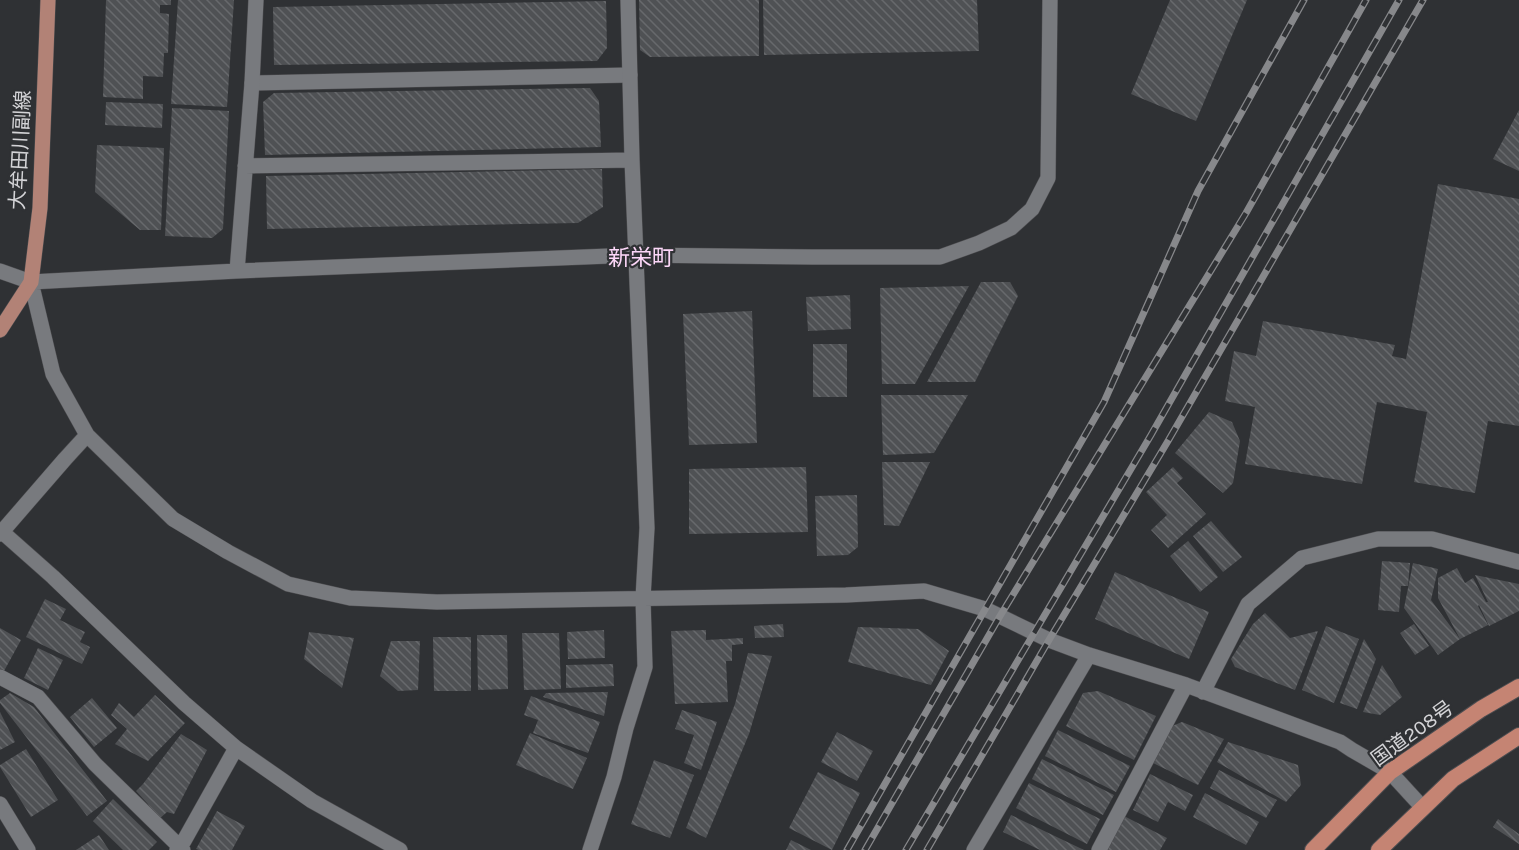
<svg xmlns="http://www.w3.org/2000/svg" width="1519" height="850" viewBox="0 0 1519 850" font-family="Karla,'Noto Sans JP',sans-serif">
  <defs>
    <pattern id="building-back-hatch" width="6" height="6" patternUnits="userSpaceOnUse" patternTransform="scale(1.5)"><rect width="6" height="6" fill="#4f5154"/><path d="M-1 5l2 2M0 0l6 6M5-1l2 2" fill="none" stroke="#67696c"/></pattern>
  </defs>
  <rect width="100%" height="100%" fill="#2f3134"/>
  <path fill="url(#building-back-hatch)" d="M106 0H171V5H160V13L169 14 168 53H164L163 77 143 76V99L103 97Z
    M178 0H234L227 107 171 104Z
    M639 0H759V56L650 57 640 50Z
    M763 0H977L979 51 764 55Z
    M1170 0H1247L1196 121 1131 94Z
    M606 1 607 48 597 61 274 65 273 7Z
    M590 88 599 101 601 147 265 155 263 102 274 93Z
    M106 102 163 104 162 128 105 125Z
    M172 108 229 111 223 229 212 238 165 236Z
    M1519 110V171L1493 159Z
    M97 145 164 148 161 230H140L95 192Z
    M602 169 603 207 578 223 267 229 266 176Z
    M1438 184 1519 199V426L1488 421 1475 493 1414 482 1427 412 1377 402 1362 484 1245 464 1255 407 1225 401 1234 351 1256 356 1263 321 1395 345 1392 356 1406 359Z
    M981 282H1010L1018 296 975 382H927Z
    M969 286 915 384H882L880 288Z
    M850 295 851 329 808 331 806 297Z
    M752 311 757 443 689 445 683 314Z
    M813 344H847V397H813Z
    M881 395H968L934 453 883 455Z
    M1209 412 1232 422 1240 441 1233 483 1223 493 1175 453Z
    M882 462H930L899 526 884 525Z
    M806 467 808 532 689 534V469Z
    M1173 467 1183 478 1177 483 1206 514 1168 548 1151 530 1167 515 1146 492Z
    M857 495 858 547 848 555 817 556 815 496Z
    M1211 521 1242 557 1223 572 1193 536Z
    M1188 541 1218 577 1200 592 1170 556Z
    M1382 561 1410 563 1408 586H1401L1399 612 1378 610Z
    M1413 563 1438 569 1431 600 1460 639 1438 655 1404 608Z
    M1457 568 1465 583 1473 578 1486 602H1488L1475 575 1519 584V611L1489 626 1479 605 1478 606 1488 625 1460 639 1438 598V578Z
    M1115 572 1209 612 1189 659 1095 619Z
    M45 599 66 609 60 620 85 632 80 642 90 647 82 664 26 637Z
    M1265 613 1290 638 1318 631 1295 690 1235 667 1231 659 1253 624Z
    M783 624 784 637 755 638 754 626Z
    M1414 624 1429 646 1415 655 1400 633Z
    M1326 626 1359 639 1334 703 1302 690Z
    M858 627 918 629 949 651 931 685 848 662Z
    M0 628 21 640 4 671 0 669Z
    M604 630 605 658 568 659 567 632Z
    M706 630V640L743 638V644L732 645V661H726L728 702 675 704 671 631Z
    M309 632 354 638 342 688 304 659Z
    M522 633H559L561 689 524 690Z
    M477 635H507L508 689 478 690Z
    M433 637H471V691H434Z
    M1364 639 1376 659 1357 709 1340 703Z
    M391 641H420L418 690 398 691 380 676Z
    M38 648 63 660 48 690 24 678Z
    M748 653 772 656 749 734 706 838 686 828 735 704Z
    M613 664 614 686 566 688V665Z
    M1382 665 1402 697 1380 715 1363 712Z
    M1098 691 1156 716 1134 760 1066 726 1083 693Z
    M608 692 604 716 543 697 546 693Z
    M10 693 34 707 107 801 87 816 0 703V700Z
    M155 695 185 723 148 761 115 744 127 729 111 715 119 703 134 717Z
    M531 696 600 722 588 753 533 733 538 720 524 715Z
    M92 698 117 728 94 747 70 717Z
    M682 710 717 722 701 770 684 763 694 735 675 729Z
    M0 712 15 742 0 750Z
    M1182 722 1224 739 1198 785 1153 763 1172 726Z
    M1058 730 1130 766 1116 792 1045 756Z
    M837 732 873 751 857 781 821 762Z
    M530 733 587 758 573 789 516 765Z
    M181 734 207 750 174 814 167 812 158 820 148 804 136 791 143 784Z
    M1228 742 1298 765 1301 785 1286 802 1217 762Z
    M26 749 58 800 31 817 0 767V765Z
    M1042 759 1114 795 1103 815 1032 779Z
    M654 760 694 775 670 838 631 824Z
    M1219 770 1277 800 1266 818 1210 788Z
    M818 772 860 793 832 850 789 828Z
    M1150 774 1193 795 1185 811 1168 802 1158 822 1133 810Z
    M1029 783 1100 819 1087 844 1016 808Z
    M1205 793 1259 822 1246 845 1193 817Z
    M113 799 157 842 149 850H123L93 821Z
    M217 811 245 826 232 850H199L196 849Z
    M1011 815 1084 850H1040L1003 832Z
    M1124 816 1167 838 1160 850H1107Z
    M1498 819 1519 834V844L1493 827Z
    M99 835 109 850H76Z
    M791 840 811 850H786Z"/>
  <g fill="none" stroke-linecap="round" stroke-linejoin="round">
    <g stroke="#4d4d50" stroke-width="16">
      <path id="pedestrian" d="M252 83 630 75"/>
    </g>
    <g stroke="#4d4d50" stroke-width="16">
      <path id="minor" d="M245 166 632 160
        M0 271 31 282 237 271 635 255 813 257H940L979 243 1011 228 1032 209 1048 178 1050 0
        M237 271 252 83 256 0
        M31 282 53 374 87 435 173 519 228 552 288 584 350 598 437 602 846 595 924 591 985 609 1049 640 1089 655 1186 685 1340 742 1352 750 1390 772 1423 808
        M0 530 53 577 184 703 236 748 312 801 400 850
        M0 534 65 459 87 435
        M0 677 38 697 95 764 183 850
        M1203 692 1248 604 1302 558 1378 539H1432L1519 562
        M0 804 28 850
        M177 850 180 848 236 748
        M590 850 614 777 626 728 645 667 643 598 647 528 632 160 628 0
        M974 850 1089 655
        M1099 850 1186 685"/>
    </g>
    <g stroke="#4d4d50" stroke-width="16">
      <path id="primary" d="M0 330 31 282 40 208 48 0"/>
    </g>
    <g stroke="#4d4d50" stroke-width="18">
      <path id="trunk" d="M1313 850 1390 772 1481 709 1519 687
        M1379 850 1453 779 1519 736"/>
    </g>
    <use href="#pedestrian" stroke="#787a7e" stroke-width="15"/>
    <use href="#minor" stroke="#787a7e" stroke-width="15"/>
    <use href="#primary" stroke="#b28276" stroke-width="15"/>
    <use href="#trunk" stroke="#c58473" stroke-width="16"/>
    <g stroke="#87888b" stroke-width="7">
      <path id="rail" d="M847 850 1104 402 1198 191 1304 0
        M865 850 1000 616 1246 213 1366 0
        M906 850 1151 435 1399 0
        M927 850 1049 640 1168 441 1423 0"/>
    </g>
    <use href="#rail" stroke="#2f3134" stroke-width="4.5" stroke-dasharray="14" stroke-linecap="butt"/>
  </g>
  <g text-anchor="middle" stroke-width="4.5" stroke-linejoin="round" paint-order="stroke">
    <g font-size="20" fill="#d4d4d7" stroke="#2f3134">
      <text transform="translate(20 150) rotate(-87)" y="7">大牟田川副線</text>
      <text transform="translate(1412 733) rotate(-36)" y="7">国道208号</text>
    </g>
    <g font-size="22" fill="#fcd7f8" stroke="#2f3134">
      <text x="641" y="265">新栄町</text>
    </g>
  </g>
</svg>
